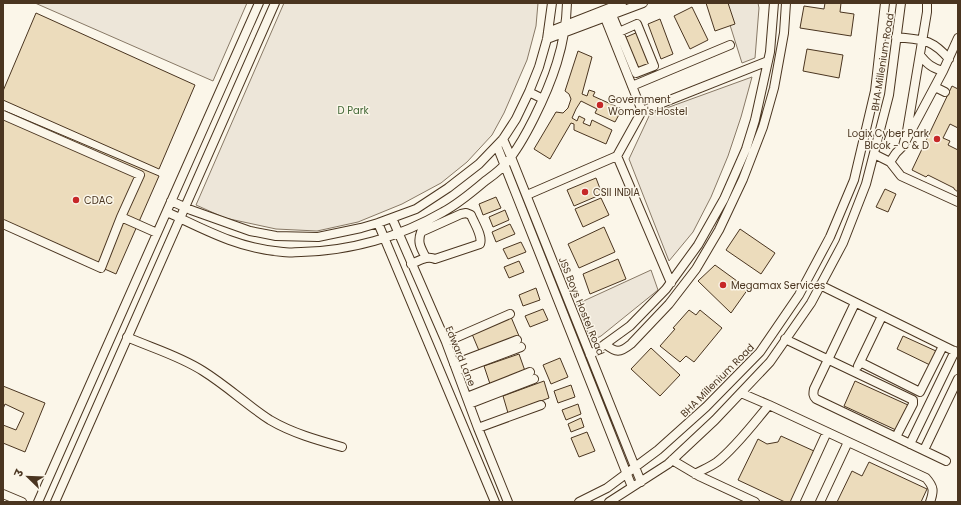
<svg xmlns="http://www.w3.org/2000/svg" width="961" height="505" viewBox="0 0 961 505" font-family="Poppins,'Noto Sans Devanagari',sans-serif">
  <rect width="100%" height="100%" fill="#fbf6e9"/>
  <path fill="#ede6d9" stroke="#887966" d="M35 3H247L213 81Z
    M284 3H538L536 26 527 60 504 113 492 135 467 162 441 183 402 204 358 222 317 231 276 229 225 218 196 205Z
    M723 3H758L759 8 755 58 742 63Z
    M752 77 741 117 728 156 711 197 693 232 669 261 629 159 650 114Z
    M651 270 658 290 601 336 591 341 577 304Z"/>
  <path fill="#ecdcbc" stroke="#4a3520" d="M706 3H728L735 24 715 31Z
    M825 3H841L840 12 854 14 851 36 800 28 804 6 824 9Z
    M692 7 708 40 690 49 674 16Z
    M36 13 195 85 159 169 3 100V91Z
    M660 19 673 54 661 59 648 24Z
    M638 32 651 65 637 70 624 38Z
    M807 49 843 55 839 78 803 71Z
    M578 51 592 57 582 94 587 96 589 90 595 92 593 96 622 109 615 122 595 113 597 109 581 101 576 109 572 118 577 121 579 116 585 119 583 123 590 126 592 120 612 130 606 144 574 130V124L571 123 550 159 534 149 556 112 563 113 568 108 571 99 569 94 565 91Z
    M952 86 958 89V128L950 124 943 138 950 141 948 145 958 150V192L954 189V188L928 175 926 177 912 170Z
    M5 111 159 176 116 274 3 224V115Z
    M596 178 602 194 574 206 567 190Z
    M885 189 896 194 888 212 876 207Z
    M496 197 501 208 483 215 479 204Z
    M601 198 609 215 583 227 575 209Z
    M505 210 509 220 493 227 489 217Z
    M510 224 515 234 496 242 492 232Z
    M604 227 615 252 579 268 568 244Z
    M740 229 775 253 761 274 726 250Z
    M521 242 526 252 508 259 503 249Z
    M618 259 626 279 590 294 583 274Z
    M519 261 524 272 509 278 504 267Z
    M715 265 748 289 731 313 698 281Z
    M536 288 540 300 523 306 519 295Z
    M543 309 548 320 530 327 525 316Z
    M689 310 696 315 700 310 722 328 694 362 686 356 680 362 660 346 675 329 673 328Z
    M511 317 519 336 480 353 472 334Z
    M903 336 936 351 930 365 897 349Z
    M651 348 680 375 660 396 631 369Z
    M519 354 525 371 490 384 484 366Z
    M560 358 568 377 551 384 543 365Z
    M544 381 549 398 508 413 503 396Z
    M855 381 908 405 896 430 844 406Z
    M571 385 575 397 558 403 554 391Z
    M3 386 45 403 25 452 3 443V425L16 430 24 413 5 404 3 409Z
    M578 404 581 414 566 420 562 410Z
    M581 418 584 427 571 432 568 424Z
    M587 432 595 451 579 457 571 438Z
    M781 436 814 451 791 502H785L738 480 758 439 767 444 778 442Z
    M869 462 927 489 921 502H837L852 471 862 476Z"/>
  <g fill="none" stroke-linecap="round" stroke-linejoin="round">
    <g stroke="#4a3520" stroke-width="10">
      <path id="minor" d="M612 15 636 73 654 66 637 24 619 32
        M605 18 642 111
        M548 32 622 3
        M896 37C922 40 931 38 949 59
        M547 39 643 3
        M920 55C927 64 932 68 943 71
        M632 86 730 45
        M935 87 945 92
        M529 92 543 99
        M3 115 140 175 121 217 101 268 3 224
        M503 139 511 157 641 482
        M497 146 632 487
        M903 146 907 131 927 12V3
        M874 154 890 162 901 176 958 202
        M890 162 896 153 903 146 943 71 958 38
        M527 195 617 156
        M171 201 191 210 250 231 276 236 318 237 361 228 378 223 416 209 448 188 479 164 503 139 516 119 529 92 539 67 547 39 552 3
        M167 212C205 230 240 249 283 252 289 253 295 252 301 252 350 251 400 237 443 212 458 204 471 193 484 182 492 176 501 170 507 162 518 149 526 134 534 118 552 82 566 45 567 3
        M121 217 157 233
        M392 218 446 342 478 428 508 502
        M378 223 495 502
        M411 264C419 261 427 255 435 259L480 244C483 236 474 223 471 215L466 213 461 214 421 232C417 243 421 248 426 258
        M671 283 617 156 642 111 768 61
        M820 285 958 353
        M855 303 814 389C813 394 813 396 816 399L946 461
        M127 337C152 348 180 356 203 371 227 386 247 405 270 420 292 433 317 440 342 447
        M785 339 913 400V404L896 437
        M446 342 510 314
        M605 344C616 353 620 353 631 344L669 304 696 269 719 230 743 179 763 127 774 88 784 33 786 3
        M590 355 630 326 666 289 698 245 724 199 746 149 755 120 770 52 774 3
        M860 362 920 392 943 346
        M454 364 517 340
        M858 366 882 316
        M457 371 521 347
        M741 393 769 405
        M467 397 530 372
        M469 404 534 379
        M478 428 541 405
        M910 444 955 351
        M924 450 958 379
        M672 460 699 476 755 502
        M695 474C702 470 710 467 717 462 736 447 753 424 769 405L926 478C934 487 934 491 930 502
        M3 494 22 502
        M38 502 259 3
        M55 502 275 3
        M579 502 607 488 658 450 706 407 760 352 799 295 830 237 854 180 875 91 885 3
        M609 502 668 464 715 420 770 362 811 303 843 243 866 184 889 95 901 3
        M795 502 827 432
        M820 502 848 442"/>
    </g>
    <use href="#minor" stroke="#fbf6e9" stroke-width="8"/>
  </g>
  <g fill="#c62828" stroke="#fbf6e9" stroke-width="1.5">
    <circle cx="600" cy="105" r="4"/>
    <circle cx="937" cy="139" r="4"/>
    <circle cx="585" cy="192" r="4"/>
    <circle cx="76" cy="200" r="4"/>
    <circle cx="723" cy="285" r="4"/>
  </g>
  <g text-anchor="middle" stroke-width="3" stroke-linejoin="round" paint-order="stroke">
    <g font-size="10" fill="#4a3520" stroke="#fbf6e9">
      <text transform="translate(882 62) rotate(-81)" y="4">BHA Millenium Road</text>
      <text transform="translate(582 306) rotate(68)" y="4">JSS Boys Hostel Road</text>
      <text transform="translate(461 356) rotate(68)" y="4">Edward Lane</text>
      <text transform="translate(717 380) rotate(-45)" y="4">BHA Millenium Road</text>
    </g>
    <g font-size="10" fill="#4a3520" stroke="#fbf6e9" text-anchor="start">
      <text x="608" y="103">Government<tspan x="608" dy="12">Women's Hostel</tspan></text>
      <text x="929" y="137" text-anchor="end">Logix Cyber Park<tspan x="929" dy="12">Blcok - C &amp; D</tspan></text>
      <text x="593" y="196">CSII INDIA</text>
      <text x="84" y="204">CDAC</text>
      <text x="731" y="289">Megamax Services</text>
    </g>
    <g font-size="10" fill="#436837" stroke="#fbf6e9">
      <text x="353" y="114">D Park</text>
    </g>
  </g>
  <rect width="961" height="505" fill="none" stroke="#4a3520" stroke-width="8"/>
  <g transform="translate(28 477) rotate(293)" stroke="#fbf6e9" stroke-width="3" paint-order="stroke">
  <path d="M0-3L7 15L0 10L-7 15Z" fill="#4a3520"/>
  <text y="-6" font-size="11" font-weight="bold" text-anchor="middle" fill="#4a3520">उ</text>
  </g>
</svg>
